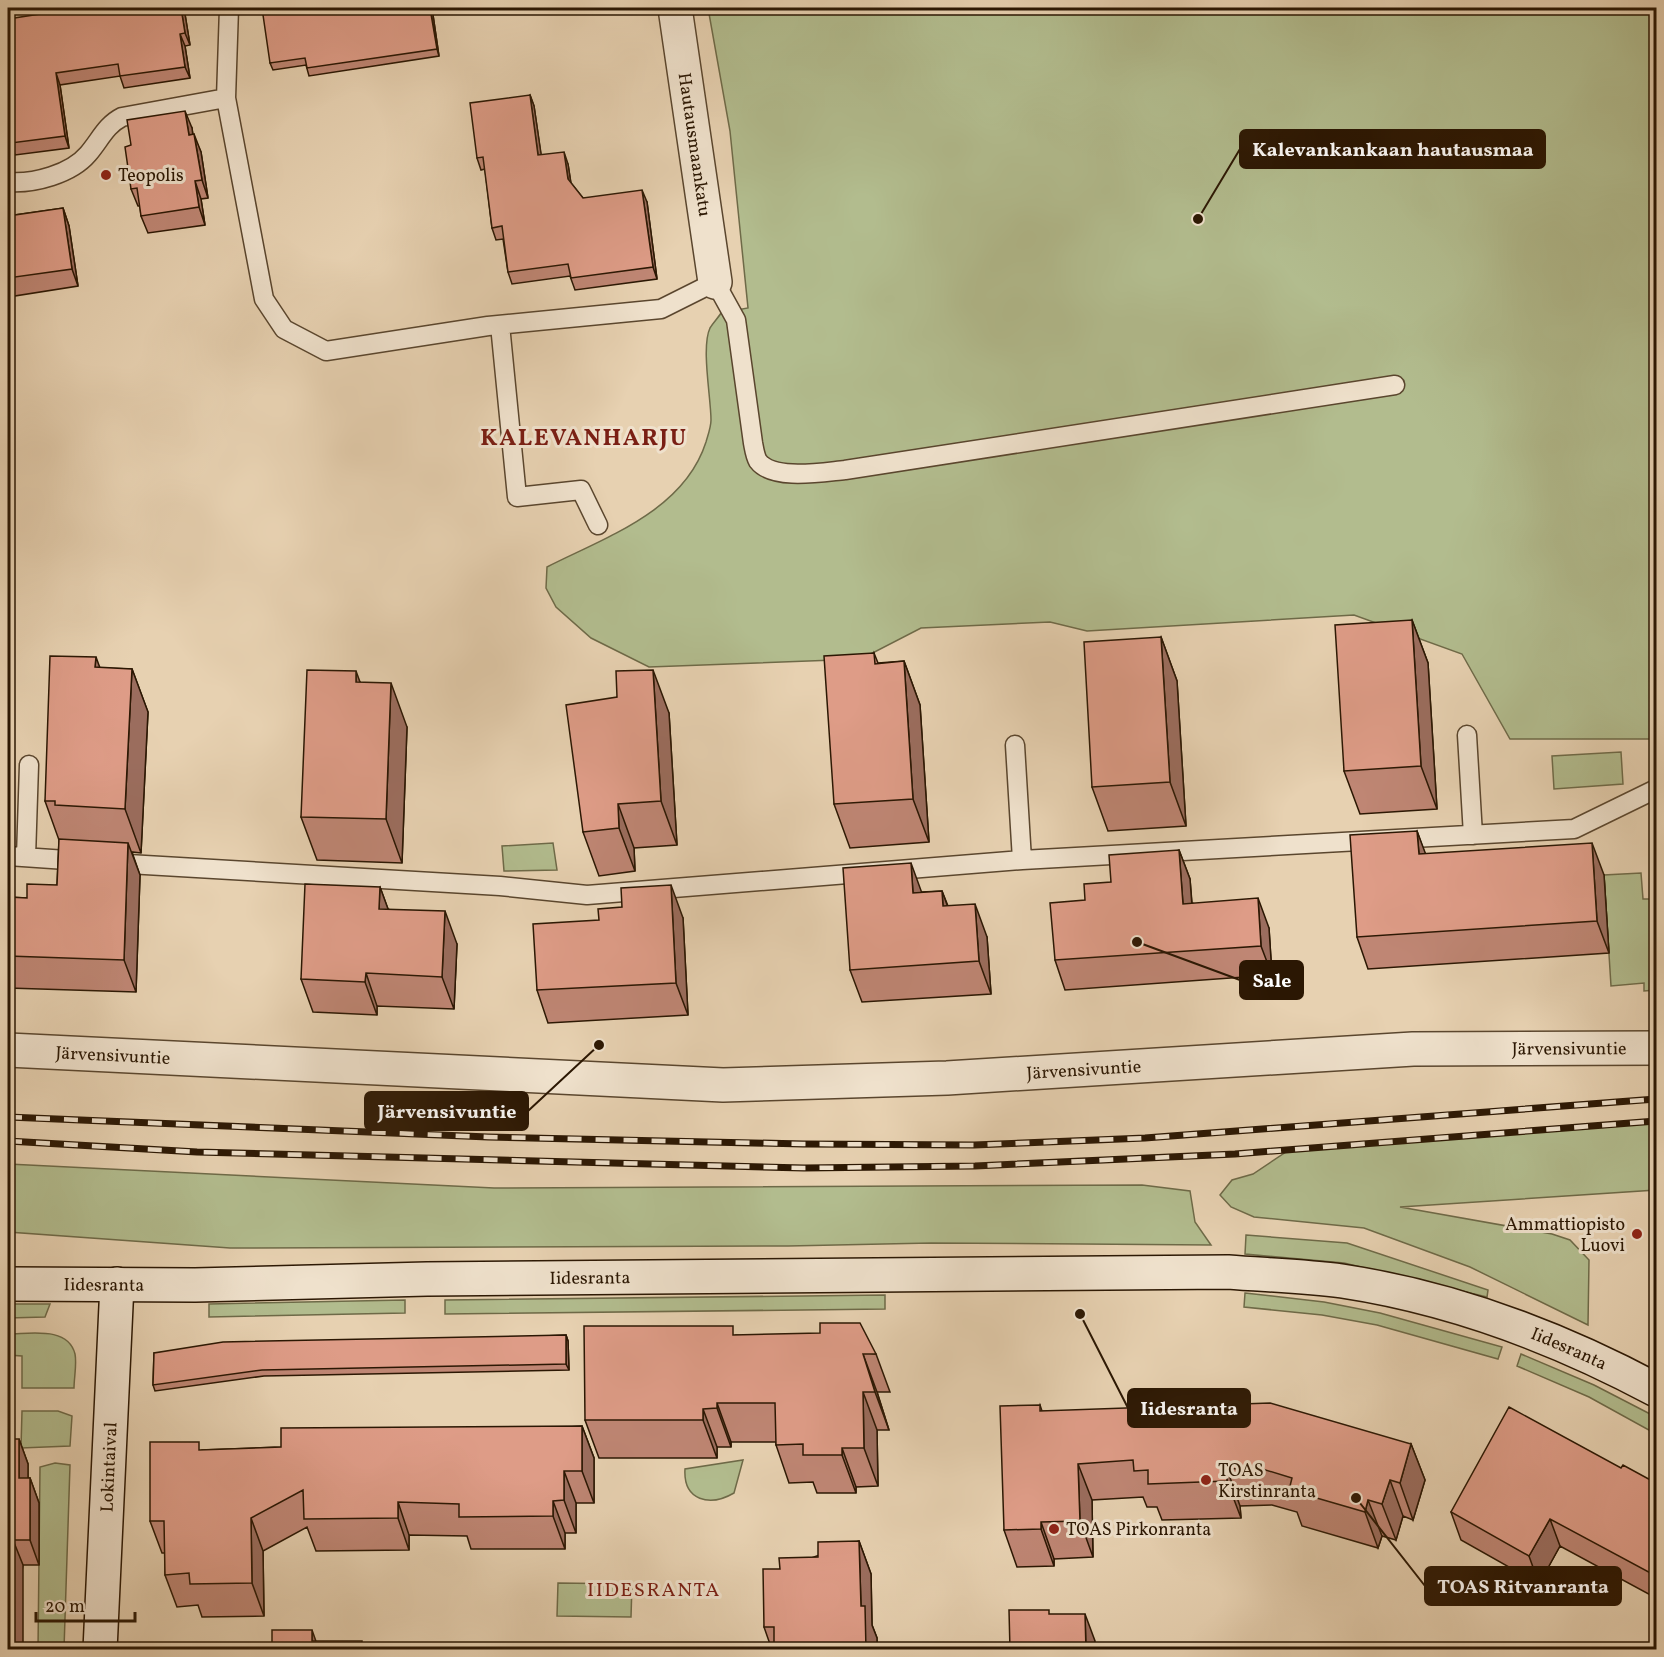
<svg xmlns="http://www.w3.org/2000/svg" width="1664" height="1657" viewBox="0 0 1664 1657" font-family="Vollkorn,serif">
  <rect width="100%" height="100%" fill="#e7d1b1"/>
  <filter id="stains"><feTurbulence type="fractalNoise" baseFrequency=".00333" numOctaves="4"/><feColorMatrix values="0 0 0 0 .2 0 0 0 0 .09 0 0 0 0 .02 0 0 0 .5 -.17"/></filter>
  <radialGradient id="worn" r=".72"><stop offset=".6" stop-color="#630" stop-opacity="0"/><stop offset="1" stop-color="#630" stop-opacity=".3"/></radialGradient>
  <path fill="#b2bc8e" stroke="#6e6a48" stroke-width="1.5" d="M708 8H1656V739H1510L1462 654 1354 615 1087 631 1050 622 921 628 861 659 649 667 591 638 556 607 546 588 547 567C606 537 684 511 706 442 708 435 711 427 711 420 711 398 701 347 710 328 713 323 718 318 721 313L748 308 730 131Z
    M1621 752 1623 784 1554 789 1552 756Z
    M553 843 557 870 504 871 502 846Z
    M1641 873 1643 899H1656V990L1644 991V983L1611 986 1604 875Z
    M1656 1122V1190L1400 1207 1552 1234 1570 1240 1589 1260 1588 1325 1470 1267 1364 1228 1254 1217 1231 1207 1220 1195 1232 1180 1253 1174 1292 1148Z
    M8 1164 494 1188 1142 1185 1190 1191 1195 1222 1211 1245 931 1243 788 1246 230 1248 8 1232Z
    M1246 1235 1347 1243 1488 1290 1487 1297 1344 1263 1245 1254Z
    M1245 1293 1324 1302 1380 1313 1502 1347 1498 1359 1377 1325 1322 1315 1244 1307Z
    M885 1295V1309L445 1314V1300Z
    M405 1300V1313L209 1317V1304Z
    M8 1304H50L45 1317 8 1318Z
    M8 1334C30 1334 68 1326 75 1354 77 1364 74 1378 74 1388H22V1356L8 1355Z
    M1521 1354 1594 1385 1656 1417V1434L1589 1397 1517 1366Z
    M22 1411H58L72 1416 70 1446 21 1448Z
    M743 1460 734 1493C710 1507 683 1501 685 1469Z
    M55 1463 70 1465 64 1649 38 1650 40 1467Z
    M558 1583 632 1584 631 1617 557 1616Z"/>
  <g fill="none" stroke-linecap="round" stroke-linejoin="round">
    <g stroke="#5a462e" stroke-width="21">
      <path id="service" d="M229 8 226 98 264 299 284 329 326 351 488 326 661 309 715 282 736 320 753 443C754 448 755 456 758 461 773 481 823 472 845 470L1395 385
        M8 182C34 184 71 174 88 154 100 140 106 125 122 117L226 98
        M500 325 517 497 581 490 598 525
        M1467 735 1473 835
        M1015 745 1022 860
        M8 856 81 861
        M26 857 29 765
        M111 863 500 886 587 895 1022 860 1574 829 1656 789"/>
    </g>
    <g stroke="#5a462e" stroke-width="36">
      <g id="minor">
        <path id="s1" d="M675 8 715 282"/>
      </g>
    </g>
    <g stroke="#5a462e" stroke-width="36">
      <g id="tertiary">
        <path id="s2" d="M8 1050 723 1085 947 1078 1413 1049 1656 1048"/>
      </g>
    </g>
    <g stroke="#2b1703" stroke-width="36">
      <g id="secondary">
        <path id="s3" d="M8 1284 195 1285 427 1279 1228 1272C1266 1275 1305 1276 1342 1281 1454 1298 1557 1337 1656 1390"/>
        <path id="s4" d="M100 1650 117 1284"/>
      </g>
    </g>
    <use href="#service" stroke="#efe1cc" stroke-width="18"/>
    <use href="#minor" stroke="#efe1cc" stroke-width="33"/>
    <use href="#tertiary" stroke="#efe1cc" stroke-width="33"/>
    <use href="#secondary" stroke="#efe1cc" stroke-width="33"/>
    <g stroke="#2b1703" stroke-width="7">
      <path id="rail" d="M8 1117 488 1137 803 1144 974 1145 1145 1138 1656 1099
        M8 1141 197 1152 804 1168 975 1166 1235 1154 1656 1121"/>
    </g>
    <use href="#rail" stroke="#efe1cc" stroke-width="4.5" stroke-dasharray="14" stroke-linecap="butt"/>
  </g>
  <path fill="#bf8674" stroke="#2b1703" stroke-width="1.5" d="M184 8 190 45 185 46 190 78 124 88 120 76 60 85 69 148 15 155 11 143 8 19Z
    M414 8V10L430 8 433 15 439 56 309 76 306 65 273 70 270 63Z
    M530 95 534 106 541 155 568 164 571 183 583 198 647 202 657 279 575 290 570 276 512 284 508 272 503 239 496 240 492 228 485 169 481 170 477 158Z
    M192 128 193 135 201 152 208 198 201 199 205 225 148 233 141 216 140 206H138L131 189Z
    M63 208 69 226 78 286 8 297V216Z
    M1412 620 1428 663 1437 809 1360 814 1344 771Z
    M1161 637 1177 681 1186 826 1108 831 1092 787Z
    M874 653 878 663 904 661 920 705 929 842 850 848 834 804Z
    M99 668 132 669 148 712 141 853 132 852 140 875 136 992 8 988V897L27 898 57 885 59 840 45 801Z
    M360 682 407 727 402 863 317 860 301 817Z
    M617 697 669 713 677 845 634 848 635 871 599 876 583 832Z
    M1417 831 1425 854 1604 875 1609 953 1368 969 1357 937Z
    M1179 850 1190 879 1192 903 1269 928 1272 975 1065 990 1055 960 1085 900 1111 882Z
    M380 887 388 909 457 944 454 1009 377 1006V1015L313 1012 301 979Z
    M942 891 948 906 987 937 991 994 862 1002 850 970 922 892Z
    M622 907 683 918 688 1015 548 1023 537 990 599 920Z
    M566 1335 568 1341 569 1370 264 1376 155 1391 153 1385 154 1353Z
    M736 1335 876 1354 890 1392H877L889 1430H877L878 1486 856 1487V1493H817L813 1482 789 1483 776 1445V1442H731V1447H717V1458H599L585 1420Z
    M1040 1405 1042 1411 1411 1444 1425 1480 1413 1520 1403 1516 1396 1540 1382 1536 1378 1548 1302 1526 1297 1512 1272 1505 1240 1506 1241 1518 1162 1520 1157 1507H1147L1143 1497 1092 1500 1093 1557 1054 1559V1566L1017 1567 1004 1530Z
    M582 1426 594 1458V1503H576V1533H565V1549H471L467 1536 409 1535V1550L316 1551 307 1527 263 1551 264 1616 202 1617 198 1605 177 1607 165 1575V1553H162L150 1521 202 1450 281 1447Z
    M19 1439 28 1464V1478H30L39 1503V1565H23L8 1650Z
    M1621 1468 1656 1483V1598L1560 1546 1539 1584 1461 1540 1451 1512Z
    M859 1541 871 1574 872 1625 877 1638V1650H772L764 1627 780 1569Z"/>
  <path fill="#9b6d5e" stroke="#2b1703" stroke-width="1.5" d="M181 8H184L190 45 185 33Z
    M430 8 433 15 439 56 437 49Z
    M180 34 185 46 190 78 185 67Z
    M56 73 60 85 69 148 65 136Z
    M530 95 534 106 543 167 538 155Z
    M185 111 192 128 195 153 189 135Z
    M194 134 201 152 208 198 202 180Z
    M564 152 568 164 572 191 568 179Z
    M195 181 201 199 205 225 199 207Z
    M642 190 647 202 657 279 653 267Z
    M63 208 69 226 78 286 72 269Z
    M1412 620 1428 663 1437 809 1421 766Z
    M1161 637 1177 681 1186 826 1170 782Z
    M96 657 112 701 95 667Z
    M904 661 920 705 929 842 913 799Z
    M132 669 148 712 141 853 125 809Z
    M653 670 669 713 677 845 661 801Z
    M356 671 372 715 356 682Z
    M391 683 407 727 402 863 386 819Z
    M618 804 634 848 635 871 619 828Z
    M1417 831 1429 863 1419 854Z
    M128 843 140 875 136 992 124 960Z
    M1592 843 1604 875 1609 953 1597 921Z
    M1179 850 1190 879 1194 934 1183 904Z
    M911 863 923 896 913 893Z
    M671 885 683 918 688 1015 676 983Z
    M380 887 392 920 379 909Z
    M942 891 954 924 943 906Z
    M1258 898 1269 928 1272 975 1261 946Z
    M975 904 987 937 991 994 979 961Z
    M445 911 457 944 454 1009 442 977Z
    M366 973 377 1006V1015L365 982Z
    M566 1335 568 1341 569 1370 566 1364Z
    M863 1354 877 1392 889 1430 875 1392Z
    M863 1392 877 1430 878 1486 864 1448Z
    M717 1403 731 1442V1447L717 1408Z
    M703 1409 717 1447V1458L703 1420Z
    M582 1426 594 1458V1503L582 1471Z
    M19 1439 28 1464V1503L19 1478Z
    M1411 1444 1425 1480 1413 1520 1400 1483Z
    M842 1448 856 1487V1493L842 1455Z
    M1078 1464 1092 1500 1093 1557 1080 1521Z
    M1227 1469 1240 1506 1241 1518 1227 1481Z
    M564 1471 576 1503V1533L564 1500Z
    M30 1478 39 1503V1565L30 1540Z
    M1390 1480 1403 1516 1396 1540 1382 1504Z
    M1368 1500 1382 1536 1378 1548 1365 1512Z
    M553 1501 565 1533V1549L553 1516Z
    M398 1502 409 1535V1550L398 1518Z
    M251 1518 263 1551 264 1616 252 1583Z
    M1550 1519 1560 1546 1539 1584 1529 1556Z
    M1041 1522 1054 1559V1566L1041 1529Z
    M13 1540 23 1565V1650H14Z
    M859 1541 871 1574 872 1625 877 1638V1650H866L861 1606Z
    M1085 1614 1095 1641V1650H1086Z
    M312 1630 318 1647 312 1641Z"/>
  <path fill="#de9c87" stroke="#2b1703" stroke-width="1.5" d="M79 8H181L185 33 180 34 185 67 120 76 118 64 56 73 65 136 11 143 8 120V19Z
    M262 8H412L413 11 430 8 437 49 307 68 305 58 270 63Z
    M530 95 538 155 564 152 568 179 583 198 642 190 653 267 571 278 568 264 508 272 502 226 492 228 483 157 477 158 470 103Z
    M185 111 189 135 194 134 202 180 195 181 199 207 141 216 137 188 131 189 125 147 131 145 127 120Z
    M63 208 72 269 8 278V216Z
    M1412 620 1421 766 1344 771 1335 625Z
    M1161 637 1170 782 1092 787 1084 642Z
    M874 653 875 664 904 661 913 799 834 804 824 656Z
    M50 656 96 657 95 667 132 669 125 809 55 805V801H45Z
    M307 670 356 671V682L391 683 386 819 301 817Z
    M653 670 661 801 618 804 619 828 583 832 566 705 617 697 616 671Z
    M1417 831 1419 854 1592 843 1597 921 1357 937 1350 835Z
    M59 839 128 843 124 960 8 956V897L27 898V884L57 885Z
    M1179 850 1183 904 1258 898 1261 946 1055 960 1050 903 1085 900 1084 884 1111 882 1109 855Z
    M911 863 913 893 942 891 943 906 975 904 979 961 850 970 843 868Z
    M305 884 380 887 379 909 445 911 442 977 366 973 365 982 301 979Z
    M671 885 676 983 537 990 533 924 599 920 598 909 622 907 621 888Z
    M820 1323H860L876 1354H863L875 1392H863L864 1448H842V1455H803V1444L776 1445 775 1403H717V1408L703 1409V1420H585L584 1326H733V1335L820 1333Z
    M566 1335V1364L262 1370 153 1385 154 1353 223 1342Z
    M1270 1403 1411 1444 1400 1483 1390 1480 1382 1504 1368 1500 1365 1512 1289 1490 1292 1478 1259 1468 1227 1469V1481L1148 1484V1470L1134 1471 1133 1460 1078 1464 1080 1521 1041 1522V1529L1004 1530 1000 1406 1040 1405V1411Z
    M1509 1407 1621 1468 1623 1465 1656 1483V1576L1550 1519 1529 1556 1451 1512Z
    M582 1426V1471H564V1500L553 1501V1516L459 1517V1504L398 1502V1518L304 1519 303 1490 251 1518 252 1583 190 1584 189 1573 165 1575 164 1521H150V1442H199V1450L281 1447V1428Z
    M8 1439H19V1478H30V1540H13L14 1650H8Z
    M859 1541 861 1606H865L866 1650H774V1627H764L763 1569H780L779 1558 818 1557V1542Z
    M1009 1610H1049V1614H1085L1086 1650H1010Z
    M272 1630H312V1641H362V1650H272Z"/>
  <g fill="#8f2418" stroke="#efe1cc" stroke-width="2">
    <circle cx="106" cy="175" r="6"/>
    <circle cx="1637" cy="1234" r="6"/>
    <circle cx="1206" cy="1480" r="6"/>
    <circle cx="1054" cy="1529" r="6"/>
  </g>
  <g text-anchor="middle" stroke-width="6" stroke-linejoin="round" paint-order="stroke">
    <g font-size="18" fill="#2b1703" stroke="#efe1cc">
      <text dy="6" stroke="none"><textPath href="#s1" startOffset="138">Hautausmaankatu</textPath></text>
      <text dy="6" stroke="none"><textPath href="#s2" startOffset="1563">Järvensivuntie</textPath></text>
      <text dy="6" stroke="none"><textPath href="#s2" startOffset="105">Järvensivuntie</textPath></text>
      <text dy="6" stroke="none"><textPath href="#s2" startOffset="1077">Järvensivuntie</textPath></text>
      <text dy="6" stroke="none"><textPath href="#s3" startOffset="582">Iidesranta</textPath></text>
      <text dy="6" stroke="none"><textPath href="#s3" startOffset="96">Iidesranta</textPath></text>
      <text dy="6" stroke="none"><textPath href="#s3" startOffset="1572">Iidesranta</textPath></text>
      <text dy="6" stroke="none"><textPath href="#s4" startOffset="183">Lokintaival</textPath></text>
    </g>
    <g font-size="18" fill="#2b1703" stroke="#efe1cc" text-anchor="start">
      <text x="118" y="181">Teopolis</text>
      <text x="1625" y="1230" text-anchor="end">Ammattiopisto<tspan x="1625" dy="21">Luovi</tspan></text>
      <text x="1218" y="1476">TOAS<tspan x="1218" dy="21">Kirstinranta</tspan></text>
      <text x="1066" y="1535">TOAS Pirkonranta</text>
    </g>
    <g font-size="20" letter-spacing="1.5" fill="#7a1f14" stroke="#efe1cc">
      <text x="654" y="1596">IIDESRANTA</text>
    </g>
    <g font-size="24" font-weight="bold" letter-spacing="1.5" fill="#7a1f14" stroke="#efe1cc">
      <text x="584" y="445">KALEVANHARJU</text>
    </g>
  </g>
  <path fill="none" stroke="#2b1703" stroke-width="2" d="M1198 219L1240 149M1137 942L1240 980M599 1045L528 1111M1080 1314L1128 1408M1356 1498L1425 1586"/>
  <g fill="#2b1703" stroke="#efe1cc" stroke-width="2">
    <circle cx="1198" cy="219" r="6"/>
    <circle cx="1137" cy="942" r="6"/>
    <circle cx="599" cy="1045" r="6"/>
    <circle cx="1080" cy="1314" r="6"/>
    <circle cx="1356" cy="1498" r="6"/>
  </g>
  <g fill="#2b1703" stroke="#2b1703" stroke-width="2">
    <rect x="1240" y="130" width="305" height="38" rx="6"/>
    <rect x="1240" y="961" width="63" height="38" rx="6"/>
    <rect x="365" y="1092" width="163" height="38" rx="6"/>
    <rect x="1128" y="1389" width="122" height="38" rx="6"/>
    <rect x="1425" y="1567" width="196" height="38" rx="6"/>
  </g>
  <g font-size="20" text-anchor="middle" font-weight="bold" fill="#fff">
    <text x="1393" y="156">Kalevankankaan hautausmaa</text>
    <text x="1272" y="987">Sale</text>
    <text x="447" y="1118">Järvensivuntie</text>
    <text x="1189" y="1415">Iidesranta</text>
    <text x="1523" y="1593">TOAS Ritvanranta</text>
  </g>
  <rect width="1664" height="1657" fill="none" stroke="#e7d1b1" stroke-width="30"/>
  <rect x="9" y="9" width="1646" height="1639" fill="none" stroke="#2b1703" stroke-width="3"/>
  <rect x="15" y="15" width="1634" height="1627" fill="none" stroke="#2b1703" stroke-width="1.5"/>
  <path d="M36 1612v9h99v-9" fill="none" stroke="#2b1703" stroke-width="3"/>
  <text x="45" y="1612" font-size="18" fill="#2b1703" stroke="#efe1cc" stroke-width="4.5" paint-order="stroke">20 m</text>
  <rect width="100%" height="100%" filter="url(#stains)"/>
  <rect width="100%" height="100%" fill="url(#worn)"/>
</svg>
